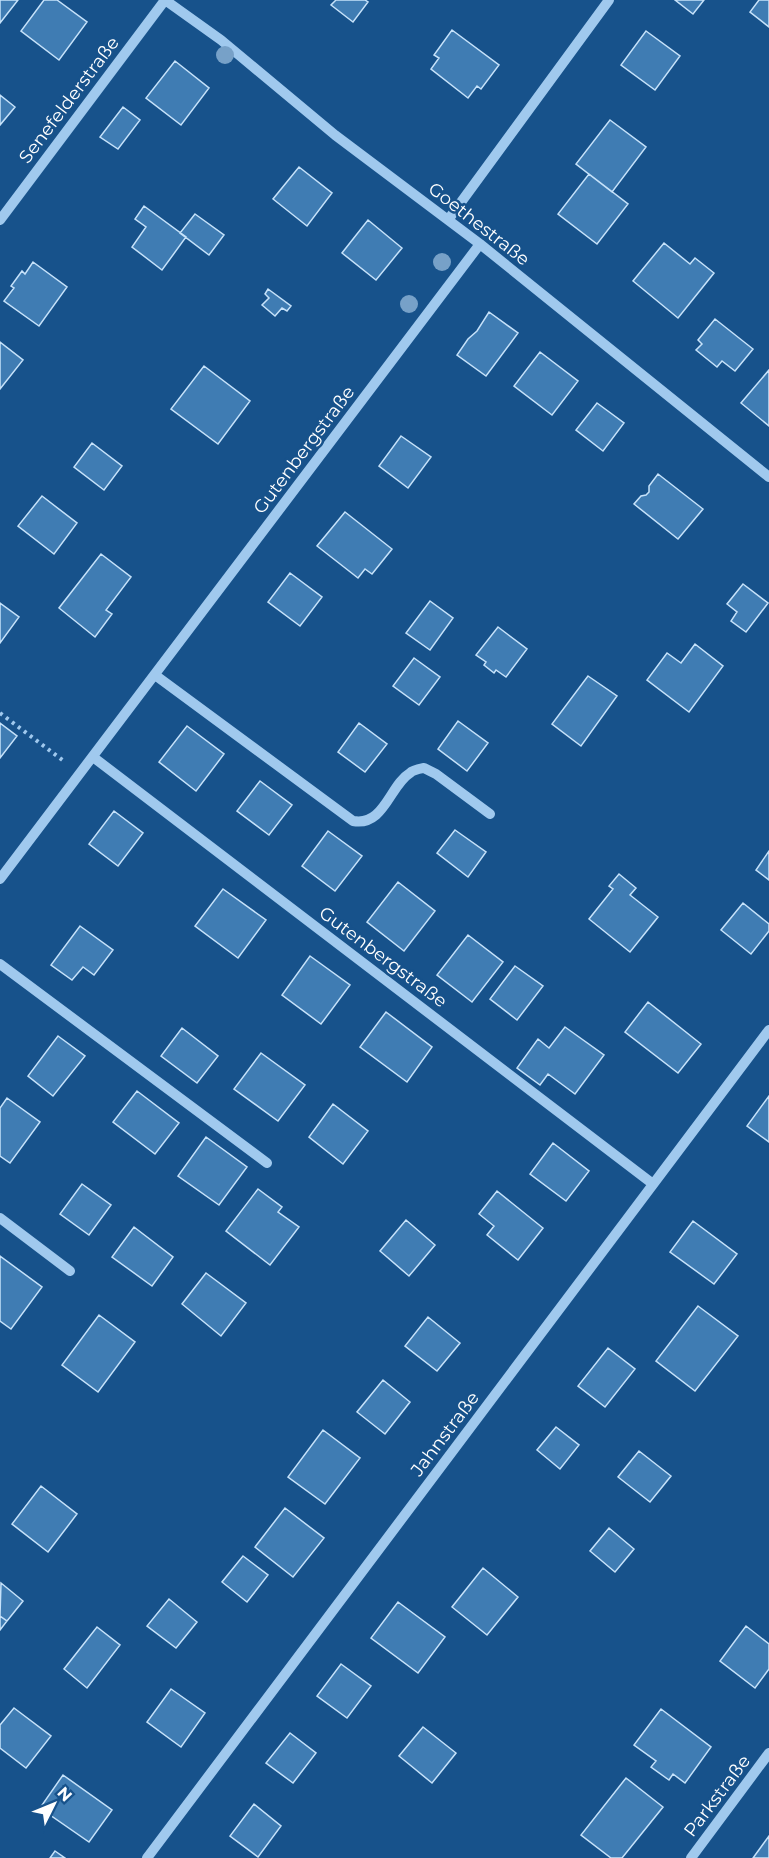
<svg xmlns="http://www.w3.org/2000/svg" width="769" height="1858" viewBox="0 0 769 1858" font-family="Montserrat,sans-serif">
  <rect width="100%" height="100%" fill="#17528b"/>
  <path fill="#3f7cb3" stroke="#c6e2fa" stroke-width="1.5" d="M0 0H18L0 23Z
    M44 0H57L87 22 59 60 21 31Z
    M336 0H365L368 2 353 22 331 5Z
    M675 0H704L693 14Z
    M759 0H769V27L750 12Z
    M452 30 499 65 481 89 477 86 468 98 431 69 439 58 434 55Z
    M646 31 680 56 655 90 621 65Z
    M175 61 209 88 181 125 146 98Z
    M0 95 15 107 0 125Z
    M123 107 140 120 118 149 100 137Z
    M610 120 646 147 612 192 576 164Z
    M299 167 332 193 307 226 273 199Z
    M589 174 628 204 597 244 558 214Z
    M144 206 186 237 162 270 132 247 146 227 135 219Z
    M195 214 224 235 209 255 180 233Z
    M368 220 402 248 376 280 342 253Z
    M664 243 690 264 695 258 714 273 678 318 633 281Z
    M33 262 67 287 39 326 4 301 14 288 11 286 22 271 25 274Z
    M268 289 291 306 287 311 282 308 275 316 262 305 269 298 265 294Z
    M489 312 518 333 486 376 457 355 468 339 477 331Z
    M715 319 753 349 735 371 722 361 717 367 696 350 702 344 698 340Z
    M0 342 23 360 0 389Z
    M540 352 578 381 552 415 514 386Z
    M204 366 250 401 218 444 171 409Z
    M769 370V426L741 403Z
    M597 403 624 423 603 451 576 430Z
    M401 436 431 457 408 488 379 466Z
    M92 443 122 466 104 490 74 467Z
    M658 474 703 509 678 539 634 504 641 496 646 495 649 492V486Z
    M42 496 77 523 54 554 18 526Z
    M345 512 392 549 372 574 365 569 358 578 317 546Z
    M101 554 131 577 106 610 112 614 95 637 59 608Z
    M290 573 322 597 300 626 268 602Z
    M743 584 768 603 746 632 731 621 737 612 727 604Z
    M430 601 453 618 430 650 406 633Z
    M0 603 19 617 0 643Z
    M498 627 527 649 506 677 496 670 494 673 484 665 486 662 476 655Z
    M695 644 723 666 689 712 647 680 667 653 681 663Z
    M414 658 440 677 419 705 393 686Z
    M588 676 617 696 581 746 552 724Z
    M458 721 488 743 467 771 438 749Z
    M0 723 17 736 0 758Z
    M359 723 387 744 365 772 338 752Z
    M187 726 224 754 196 791 159 762Z
    M260 781 292 805 269 835 237 811Z
    M114 811 143 833 118 866 89 844Z
    M455 830 486 852 468 877 437 853Z
    M328 831 362 856 335 891 302 866Z
    M769 851V880L756 870Z
    M619 874 636 888 630 895 658 917 630 952 589 919 613 889 609 886Z
    M398 882 435 911 404 951 367 922Z
    M223 889 266 920 238 958 195 926Z
    M743 903 769 924V931L751 954 721 930Z
    M80 926 113 950 94 975 83 967 72 980 51 965Z
    M468 935 503 962 472 1002 437 975Z
    M310 956 350 985 321 1024 282 995Z
    M515 966 543 986 517 1020 490 999Z
    M648 1002 701 1044 678 1073 625 1032Z
    M386 1012 432 1047 407 1082 360 1047Z
    M565 1027 604 1055 575 1094 548 1074 540 1085 517 1068 538 1039 549 1048Z
    M182 1028 218 1056 197 1083 161 1056Z
    M58 1036 85 1056 53 1096 28 1076Z
    M261 1053 305 1085 278 1121 234 1089Z
    M137 1091 179 1123 155 1154 113 1122Z
    M769 1096V1142L747 1126Z
    M7 1098 40 1122 10 1163 0 1156V1108Z
    M333 1104 368 1131 343 1164 309 1137Z
    M206 1137 247 1167 219 1205 178 1176Z
    M553 1143 589 1171 566 1201 530 1174Z
    M82 1184 111 1205 89 1235 60 1214Z
    M258 1189 282 1207 278 1212 299 1227 270 1265 226 1231Z
    M497 1191 543 1228 518 1260 487 1235 494 1226 479 1214Z
    M406 1220 435 1245 409 1276 380 1251Z
    M693 1221 737 1254 714 1284 670 1252Z
    M134 1227 173 1257 152 1286 112 1257Z
    M0 1256 42 1287 11 1329 0 1321Z
    M206 1273 246 1303 221 1336 182 1304Z
    M698 1306 738 1336 695 1391 656 1361Z
    M99 1315 135 1342 98 1392 62 1365Z
    M428 1317 460 1343 437 1371 405 1346Z
    M608 1348 635 1369 605 1407 578 1386Z
    M383 1380 410 1402 385 1434 357 1412Z
    M556 1427 579 1445 560 1469 537 1450Z
    M323 1430 360 1458 325 1504 288 1477Z
    M639 1451 671 1476 650 1502 618 1477Z
    M41 1486 77 1514 48 1552 12 1524Z
    M285 1508 324 1538 293 1577 255 1547Z
    M609 1528 634 1549 615 1572 590 1551Z
    M243 1556 268 1575 247 1602 222 1582Z
    M483 1568 518 1597 487 1635 452 1607Z
    M1 1583 23 1601 7 1621 0 1616Z
    M169 1599 197 1622 176 1648 147 1626Z
    M398 1602 445 1637 418 1673 371 1638Z
    M0 1616 7 1621 0 1630Z
    M746 1626 769 1644V1669L755 1688 720 1661Z
    M97 1627 120 1645 87 1688 64 1669Z
    M341 1664 371 1686 347 1718 317 1696Z
    M171 1689 205 1713 181 1747 147 1722Z
    M14 1708 51 1736 26 1768 0 1748V1725Z
    M661 1709 711 1747 685 1783 673 1774 669 1780 651 1767 656 1761 634 1745Z
    M423 1727 456 1753 432 1783 399 1756Z
    M290 1733 316 1753 293 1783 266 1763Z
    M63 1775 112 1810 89 1842 40 1808Z
    M626 1778 663 1807 622 1858H611L581 1835Z
    M254 1804 281 1826 258 1857 230 1836Z
    M769 1836V1858H753Z
    M55 1851 65 1858H50Z"/>
  <g fill="none" stroke-linecap="round" stroke-linejoin="round">
    <path stroke="#a0c9ee" stroke-width="4" stroke-dasharray="3 4.5" stroke-linecap="butt" d="M0 713 65 762"/>
    <path stroke="#a0c9ee" stroke-width="10" d="M165 0 221 40 335 135 480 244 769 477
      M0 220 165 0
      M448 220 609 0
      M155 675 353 821C384 827 390 785 410 773 413 770 419 769 424 768L436 774 490 814
      M93 757 653 1184
      M0 879 480 244
      M0 964 267 1163
      M0 1218 70 1271
      M147 1858 769 1030
      M691 1858 769 1753"/>
  </g>
  <g fill="#77a1c8">
    <circle cx="225" cy="55" r="9"/>
    <circle cx="442" cy="262" r="9"/>
    <circle cx="409" cy="304" r="9"/>
  </g>
  <g text-anchor="middle" stroke-width="5" stroke-linejoin="round" paint-order="stroke">
    <g font-size="18" fill="#fff" stroke="#17528b">
      <text transform="translate(69 100) rotate(-53)" y="6">Senefelderstraße</text>
      <text transform="translate(479 224) rotate(38)" y="6">Goethestraße</text>
      <text transform="translate(304 450) rotate(-53)" y="6">Gutenbergstraße</text>
      <text transform="translate(383 957) rotate(37)" y="6">Gutenbergstraße</text>
      <text transform="translate(445 1434) rotate(-53)" y="6">Jahnstraße</text>
      <text transform="translate(717 1796) rotate(-53)" y="6">Parkstraße</text>
    </g>
  </g>
  <g transform="translate(54 1804) rotate(47)" stroke="#17528b" stroke-width="4.5" paint-order="stroke">
  <path d="M0-4.5L10 22L0 15L-10 22Z" fill="#ffffff"/>
  <text y="-9" font-size="16" font-weight="bold" text-anchor="middle" fill="#ffffff">N</text>
  </g>
</svg>
